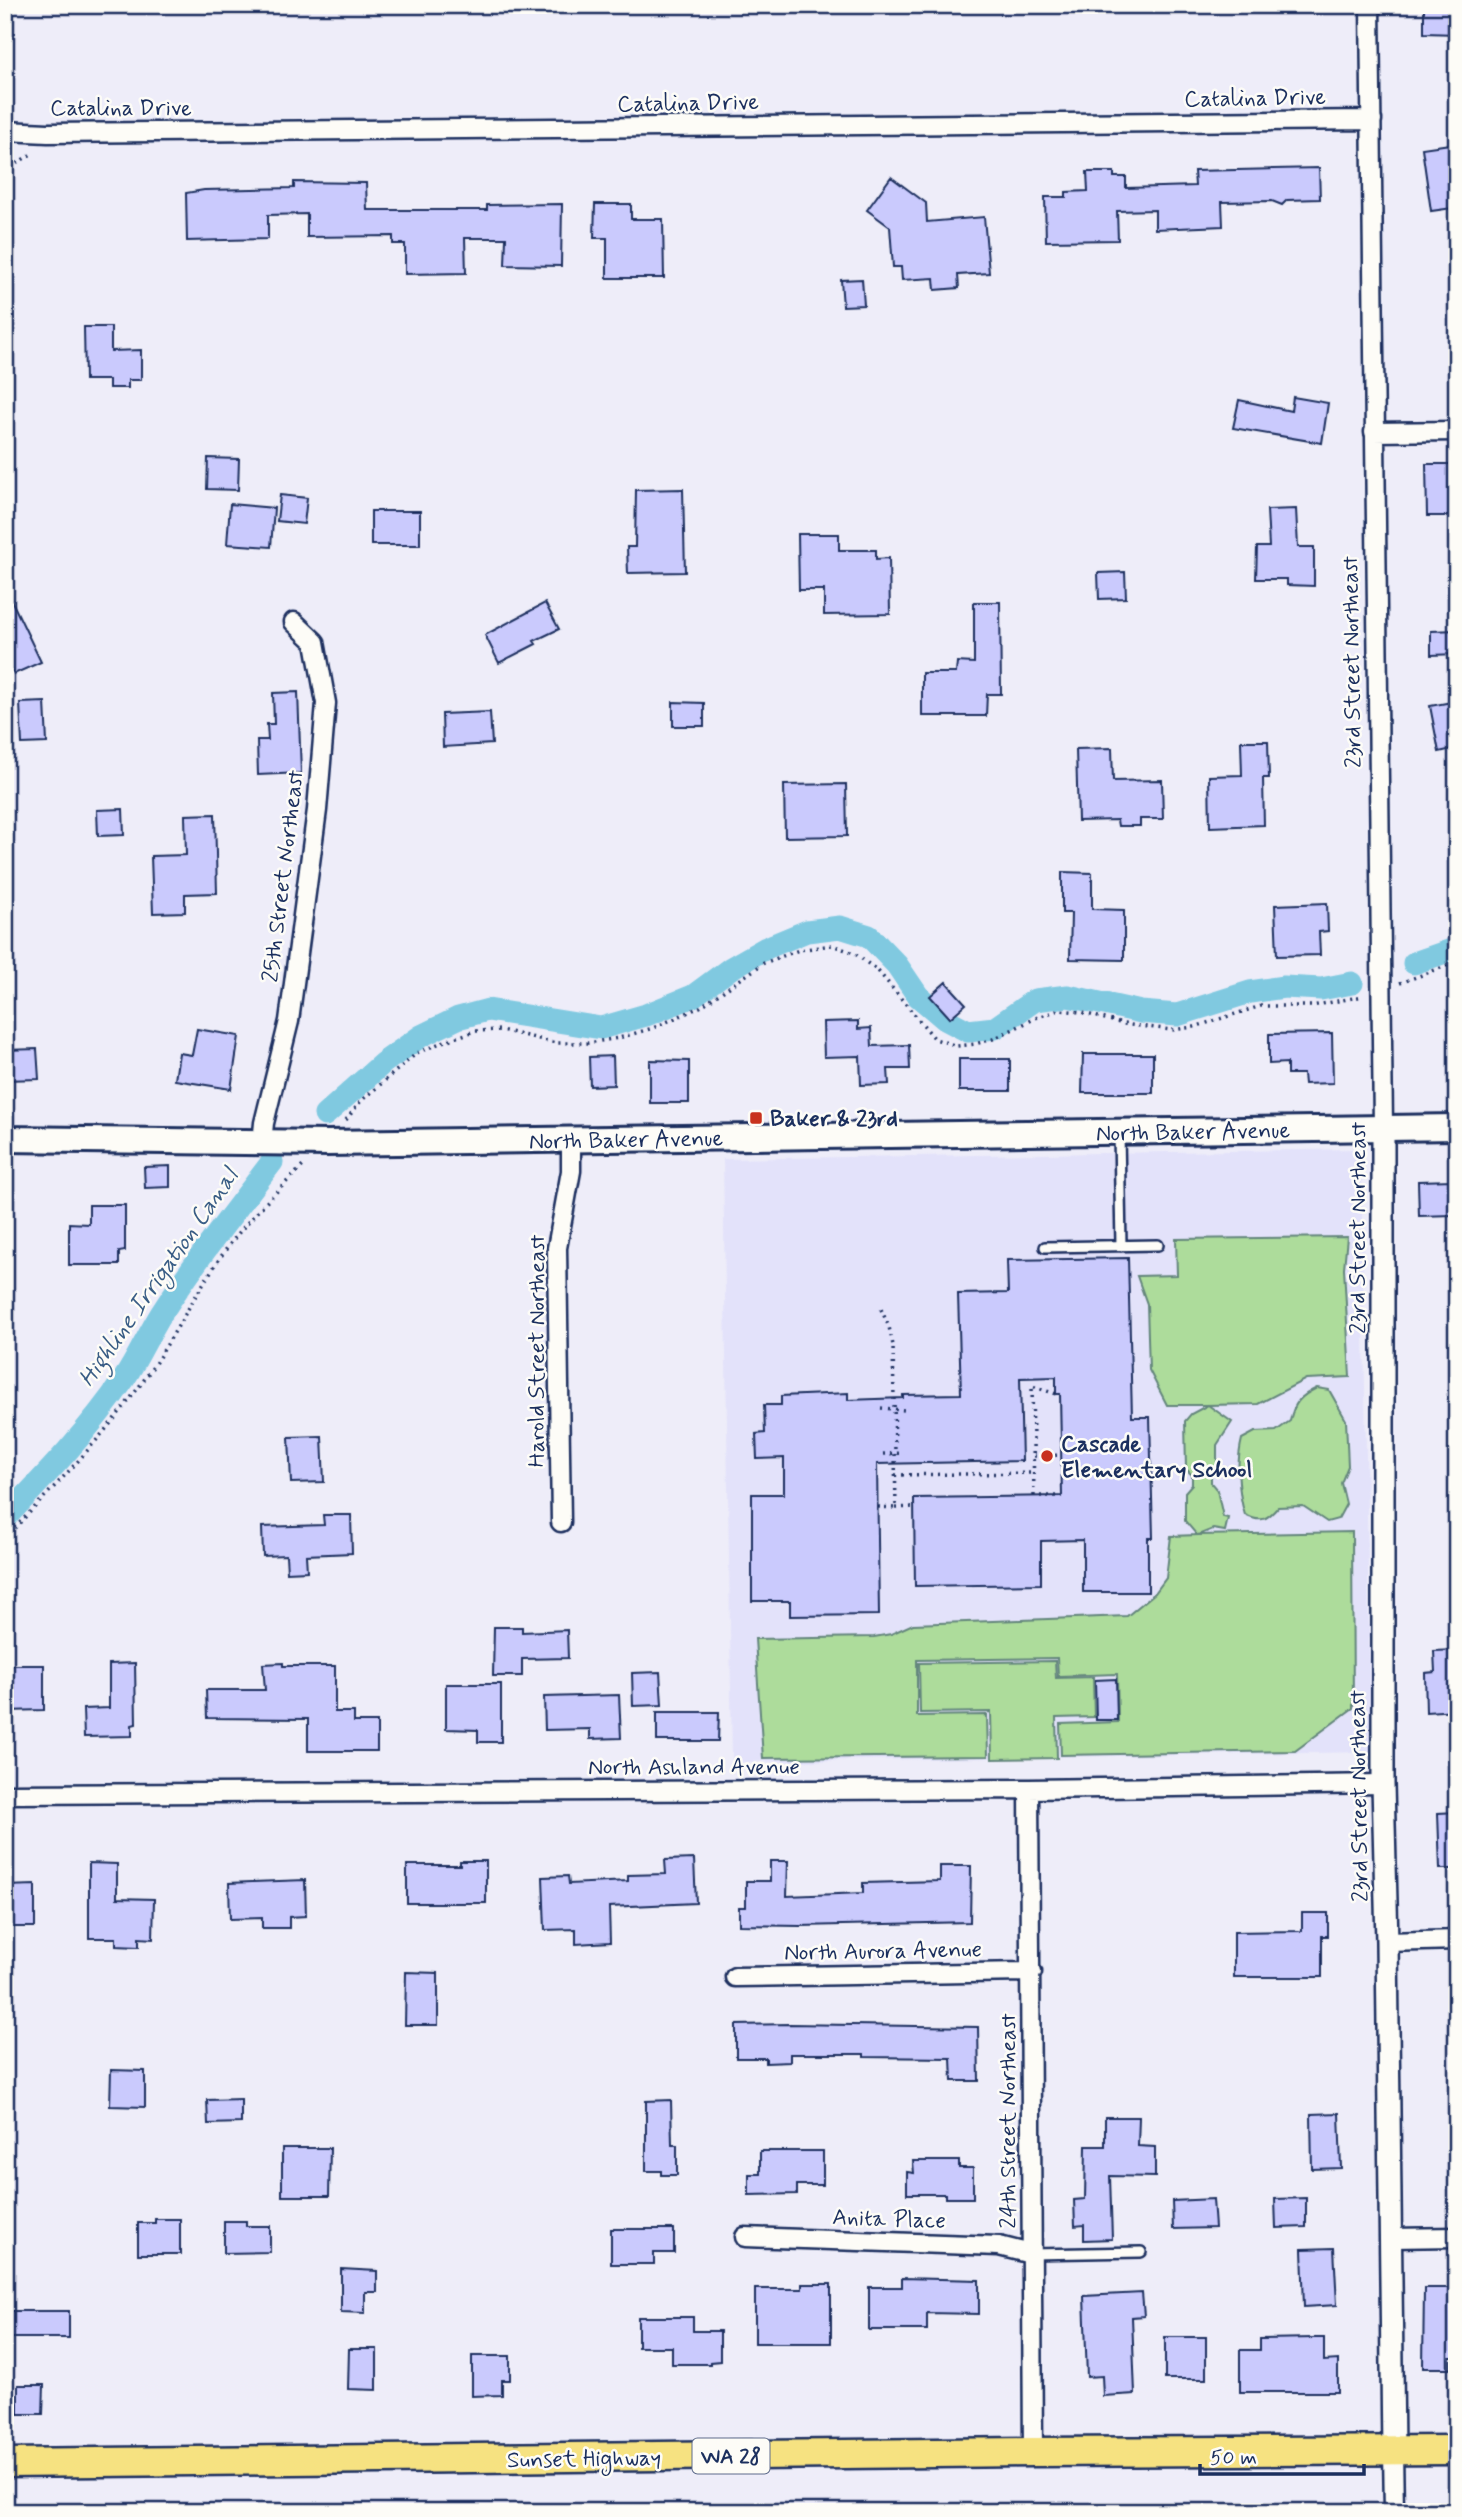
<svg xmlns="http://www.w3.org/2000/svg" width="1462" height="2517" viewBox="0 0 1462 2517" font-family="Mynerve,sans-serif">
  <rect width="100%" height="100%" fill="#eeedf9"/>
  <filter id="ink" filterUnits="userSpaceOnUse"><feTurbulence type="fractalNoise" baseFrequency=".0143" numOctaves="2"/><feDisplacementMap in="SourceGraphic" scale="14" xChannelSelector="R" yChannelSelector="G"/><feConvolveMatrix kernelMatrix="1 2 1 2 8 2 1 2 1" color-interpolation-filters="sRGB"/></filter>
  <g filter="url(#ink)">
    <path fill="#e3e2fa" d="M1361 1149 1371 1752 732 1762 723 1159Z"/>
    <path fill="#addc9b" stroke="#64867c" stroke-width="2" d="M1347 1237 1344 1268 1350 1377 1306 1379 1258 1404 1208 1405 1232 1422 1217 1445V1467L1211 1476V1483L1217 1490 1223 1517 1228 1518 1225 1531 1213 1529 1198 1535 1352 1532 1353 1708 1295 1751 1061 1755 1060 1724 1118 1722 1117 1674 1058 1676 1057 1658 917 1660V1716L987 1715 988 1756 763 1758 755 1639 874 1637 891 1634 913 1624 1127 1616 1155 1593 1166 1578 1171 1536 1197 1535 1185 1521V1492L1192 1484V1475L1186 1469 1185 1421 1191 1414 1208 1405H1167L1149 1370 1147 1304 1137 1276 1177 1275 1176 1239Z
      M1317 1388 1329 1390 1346 1420 1348 1466 1341 1483 1346 1504 1338 1519 1327 1522 1303 1506 1278 1507C1267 1520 1261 1523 1245 1515 1238 1492 1236 1463 1242 1439L1255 1432 1276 1431 1290 1421C1294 1403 1300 1396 1317 1388Z
      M1055 1661 1056 1678 1093 1677 1094 1717 1056 1718 1057 1758 992 1759 991 1712 920 1713 919 1663Z"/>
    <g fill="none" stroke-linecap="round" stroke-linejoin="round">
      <path stroke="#80c9e0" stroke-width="23" d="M1414 963 1457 948
        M325 1115 383 1063 421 1036 458 1018 488 1010 601 1028 646 1015 693 996 731 968 766 948 807 931 840 927 869 936 897 965 918 996 945 1019 968 1031 995 1028 1035 1000 1068 996 1141 1012 1177 1015 1250 992 1284 987 1321 989 1352 983
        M5 1518C47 1474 90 1429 124 1379 138 1358 148 1335 161 1314 195 1261 234 1212 272 1162"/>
    </g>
    <path fill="#cacafd" stroke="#1b2f5e" stroke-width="2" d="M1424 5H1457V34L1424 33Z
      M1457 143V201L1452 202 1453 208 1431 211 1422 148Z
      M1319 168 1320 199 1287 200 1282 205 1272 201 1222 202 1223 226 1155 229V210L1117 211 1118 240 1046 241 1045 197H1066V192L1088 191 1087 172H1114V177H1126V188L1195 186 1194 171Z
      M891 177 926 203 927 222 984 217 989 273 958 275 959 288 935 290 934 278 902 280 901 267H893L890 227 867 210Z
      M294 182 366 183 367 210H487V205L562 204 561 266 505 265 506 238H465L466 273 405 274V244H393V236L307 237V214L268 215V239L187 241 186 193 204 190 294 188Z
      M595 204H631V219H663L664 278H607V238H594Z
      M862 279 864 305 843 306 841 280Z
      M84 327H111V351L141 350V380H128V388H109V380H85Z
      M1293 397 1328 403 1322 443 1233 428 1239 400 1291 411Z
      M208 458 239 459 238 490 207 489Z
      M1426 464H1452L1453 481H1457V516H1427Z
      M683 489 685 572 628 573 627 547H635L636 490Z
      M280 495 307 498 304 524 277 521Z
      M230 504 274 508 271 547 227 544Z
      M1296 509 1298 547H1314V586L1287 585V579H1256L1257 547H1269L1267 510Z
      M371 511H420V545H371Z
      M798 534H839V550H876V559L889 558 890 614 824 615V590H799Z
      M1125 572 1126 598 1099 599 1098 573Z
      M5 587 41 662 14 674 5 655Z
      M974 602H1000L1001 694H987L986 716H922V673H956L957 662 974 663Z
      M545 603 559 629 534 641 536 644 499 663 485 635Z
      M1457 630V654L1431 655V631Z
      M298 692 301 773 258 775 257 740H268L267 724H274L273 693Z
      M1457 701V748L1439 752 1430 706Z
      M45 702 47 743 22 744 20 703Z
      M673 702 704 703V726H673Z
      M490 712 492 744 443 747 442 714Z
      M1241 741H1268L1269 778H1263L1264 825 1210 827 1209 776 1242 775Z
      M1112 748 1113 781 1162 780 1163 819H1140V826H1118L1117 820 1078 821 1076 749Z
      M846 784 847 836 785 837 784 785Z
      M123 809 124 835 98 836 97 810Z
      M215 814 217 893 185 894V912L153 913 151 856 186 855 185 815Z
      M1062 872 1092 873V909L1124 910V960L1070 959 1071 913H1062Z
      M1327 903 1328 931 1319 932 1320 955 1277 956 1275 905Z
      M946 982 966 1004 950 1018 930 996Z
      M858 1021V1029L871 1028 872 1046 909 1045 910 1069H888L889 1084 861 1085 860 1056 824 1057 823 1022Z
      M197 1029 239 1036 231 1089 175 1080 179 1053 192 1055Z
      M1332 1033 1333 1083 1304 1084 1303 1074H1287V1063L1269 1064V1034Z
      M37 1049 39 1079 5 1080V1050Z
      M1083 1054H1153V1093H1082Z
      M613 1056 614 1085 590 1086 589 1057Z
      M959 1059H1010V1091H959Z
      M650 1060 689 1061V1103H650Z
      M170 1166V1187L145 1188 144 1167Z
      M1453 1180V1215L1419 1216 1418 1181Z
      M89 1205H125V1251L119 1252V1265H69V1223L89 1224Z
      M1128 1258 1132 1417H1150L1153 1538H1148V1592H1083V1540L1041 1541V1584L915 1586 914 1498 1062 1496 1060 1394H1056V1377L1020 1378 1022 1461 877 1464 879 1615 790 1616V1601H752V1494H784V1458L757 1459 756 1434 765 1433 764 1405H781V1396L848 1393V1400L903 1398V1395L961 1394 958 1294 1008 1293 1007 1260Z
      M322 1436 324 1482 291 1483 289 1437Z
      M323 1515H351L352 1553 306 1555 307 1571 287 1572 286 1555 263 1556 262 1527 324 1525Z
      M494 1627H522V1632L567 1630 568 1658 522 1659V1676H493Z
      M1457 1650V1710L1426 1712 1425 1673 1435 1672 1434 1651Z
      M135 1663 136 1724 132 1725V1736L84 1737 83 1709 109 1708V1664Z
      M283 1663V1666H335V1712H354V1722H377V1751H308V1719L207 1718 206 1690H265L263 1664Z
      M5 1665H44V1710L5 1711Z
      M660 1672 662 1705 633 1706 632 1673Z
      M1116 1679 1117 1720H1096L1095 1680Z
      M446 1684H501V1742H478V1730L446 1729Z
      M619 1695 621 1738 590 1739V1729L545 1730 544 1697Z
      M657 1712H719L718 1741H657Z
      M1457 1812V1869H1440L1438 1813Z
      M694 1859 696 1903 609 1907 610 1942 576 1944V1929L545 1930 543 1877 568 1876 569 1884 628 1881V1875L666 1874 665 1860Z
      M460 1861H486V1903H407V1865H460Z
      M770 1861H788L787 1896 863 1893V1883L940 1881V1866H971L970 1922 800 1926 739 1925V1907H746V1881H770Z
      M89 1863 117 1864V1898L154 1899 153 1939 139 1938V1947L116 1946V1938H89Z
      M305 1880 306 1916 289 1917V1928H262V1918L230 1919 229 1883Z
      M35 1885V1927H5V1886Z
      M1302 1913H1328V1936H1322V1977H1234V1932L1302 1931Z
      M406 1972 438 1973V2025H405Z
      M789 2024 978 2027 979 2081H952L951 2058 864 2057V2054H790V2062L766 2063V2058H736V2025Z
      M111 2070 145 2071V2107L110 2106Z
      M241 2099V2123L208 2124 207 2100Z
      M671 2100 672 2145H677V2175H661V2171H646V2101Z
      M1339 2113 1341 2168 1312 2169 1311 2114Z
      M1105 2117H1139L1138 2146 1155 2147V2177L1110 2176 1112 2239 1084 2240V2225L1075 2226 1074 2200 1085 2199 1086 2146H1105Z
      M282 2148H330L329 2196H282Z
      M760 2151H823V2185H797V2194L749 2195V2174H760Z
      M913 2161H959V2168H973V2198H945V2194H907V2172L914 2173Z
      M1306 2198V2227L1276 2228 1275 2199Z
      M1213 2199 1215 2228 1173 2229 1172 2201Z
      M155 2219H180V2254H138V2223H155Z
      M224 2221H246V2226H270V2252L224 2253Z
      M611 2229H674V2253H654V2264H611Z
      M1334 2248 1337 2305 1304 2307 1302 2249Z
      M341 2269 377 2271V2292H365V2313L341 2312Z
      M902 2278 979 2280V2314L927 2313V2330H869V2287H902Z
      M802 2284H831V2343H755V2289H802Z
      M1424 2288H1457V2357H1450V2368H1423Z
      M1142 2293 1144 2316 1132 2317 1135 2394 1103 2396 1102 2376 1087 2377 1084 2296Z
      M6 2311H69V2338H6Z
      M638 2317H693V2331H720V2361L710 2362V2364H672V2347H638Z
      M1165 2337H1206V2379H1165Z
      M1314 2338H1324V2361L1338 2360V2392H1240V2350H1260V2339Z
      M349 2349H377V2390L348 2389Z
      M472 2356H510V2380H502V2395L472 2396Z
      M18 2385H44L43 2414H18Z"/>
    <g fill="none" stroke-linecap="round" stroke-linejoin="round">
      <g stroke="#1b2f5e" stroke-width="14">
        <path id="service" d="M1119 1133 1121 1246
          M1045 1247 1158 1245
          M1031 2254 1141 2252"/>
      </g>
      <g stroke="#1b2f5e" stroke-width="23">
        <path id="minor" d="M1370 5 1383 1127
          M5 131 48 133 1372 120
          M1374 432 1457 431
          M262 1143 264 1123 289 1021 317 810 326 703 315 642 294 622
          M561 1522 557 1248 571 1171V1139
          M1029 1789 1033 2452
          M5 1794 1029 1789 1383 1784
          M1387 1942 1457 1940
          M735 1977 1032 1972
          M745 2237 999 2246 1031 2254
          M1391 2238 1457 2237
          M1393 2451 1394 2512"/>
      </g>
      <g stroke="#1b2f5e" stroke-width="26">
        <path id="tertiary" d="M1383 1127V1784L1387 1942 1393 2451"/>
      </g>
      <g stroke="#1b2f5e" stroke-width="30">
        <path id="secondary" d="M5 1139 328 1143 1457 1127"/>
      </g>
      <g stroke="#1b2f5e" stroke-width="33">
        <path id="trunk" d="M5 2463 1033 2452 1457 2450"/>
      </g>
      <path stroke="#1b2f5e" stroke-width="3.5" stroke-dasharray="2 5" stroke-linecap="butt" d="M5 171 33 153
        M1400 983 1457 962
        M346 1120 361 1101 417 1053 445 1041 475 1031 501 1030 556 1043H588L619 1038 653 1028 700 1007 764 963 799 950 832 945 854 953 878 971 935 1039 957 1046 975 1044 993 1039 1038 1017 1059 1010 1080 1012 1123 1024 1172 1030 1194 1027 1261 1006H1312L1363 996
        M881 1408 904 1410
        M883 1454 904 1453
        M1034 1456 1061 1455
        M895 1475 1035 1473
        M1034 1496 1032 1386 1056 1394
        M1040 1496H1062
        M878 1507 896 1508 893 1345 889 1327 881 1309
        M896 1508 914 1507
        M5 1538C55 1486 107 1434 148 1374 176 1333 198 1288 227 1248 249 1218 276 1192 303 1166"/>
      <use href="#service" stroke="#fdfcf7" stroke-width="9"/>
      <use href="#minor" stroke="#fdfcf7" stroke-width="18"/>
      <use href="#tertiary" stroke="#fdfcf7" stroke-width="21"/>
      <use href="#secondary" stroke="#fdfcf7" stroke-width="24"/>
      <use href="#trunk" stroke="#f6e281" stroke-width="28"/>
    </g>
  </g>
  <g fill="#c8321e" stroke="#fdfcf7" stroke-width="2.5">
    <rect x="749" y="1111" width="14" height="14" rx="3.5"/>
    <circle cx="1047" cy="1456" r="7"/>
  </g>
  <g text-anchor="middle" stroke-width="5" stroke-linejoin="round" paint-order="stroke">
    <rect fill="#fdfcf7" stroke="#5f6c8c" stroke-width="2" x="692.5" y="2438.5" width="77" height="35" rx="5"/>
    <g font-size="21" font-weight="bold" fill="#1b2f5e">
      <text x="731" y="2463">WA 28</text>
    </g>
    <g font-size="23" fill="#1b2f5e" stroke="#fdfcf7">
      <text transform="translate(1255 97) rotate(-1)" y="8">Catalina Drive</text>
      <text transform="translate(688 102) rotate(-1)" y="8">Catalina Drive</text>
      <text x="121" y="115">Catalina Drive</text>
      <text transform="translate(1351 662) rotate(-91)" y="8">23rd Street Northeast</text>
      <text transform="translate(282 876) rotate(-83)" y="8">25th Street Northeast</text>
      <text transform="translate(1193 1131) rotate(-1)" y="8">North Baker Avenue</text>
      <text transform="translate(626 1139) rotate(-1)" y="8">North Baker Avenue</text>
      <text transform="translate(1357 1228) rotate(-90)" y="8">23rd Street Northeast</text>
      <text transform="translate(536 1351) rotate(-90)" y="8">Harold Street Northeast</text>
      <text x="694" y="1774">North Ashland Avenue</text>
      <text transform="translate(1358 1796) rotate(-91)" y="8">23rd Street Northeast</text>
      <text transform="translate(883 1950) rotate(-1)" y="8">North Aurora Avenue</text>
      <text transform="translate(1007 2121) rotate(-90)" y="8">24th Street Northeast</text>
      <text transform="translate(889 2218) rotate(2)" y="8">Anita Place</text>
      <text transform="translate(584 2458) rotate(-1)" y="8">Sunset Highway</text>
    </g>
    <g font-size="23" font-weight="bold" fill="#1b2f5e" stroke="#fdfcf7" text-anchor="start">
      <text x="770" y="1126">Baker &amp; 23rd</text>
      <text x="1061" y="1451">Cascade<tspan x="1061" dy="26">Elementary School</tspan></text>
    </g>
    <g font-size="24" font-style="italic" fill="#395d85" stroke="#fdfcf7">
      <text transform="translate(158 1277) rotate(-55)" y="8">Highline Irrigation Canal</text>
    </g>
  </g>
  <rect width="1462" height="2517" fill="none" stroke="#fdfcf7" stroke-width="28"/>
  <rect x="14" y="14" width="1434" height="2489" fill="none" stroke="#1b2f5e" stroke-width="2.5" filter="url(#ink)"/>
  <path d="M1200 2464v10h164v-10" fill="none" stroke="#1b2f5e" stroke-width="3.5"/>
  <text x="1210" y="2464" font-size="21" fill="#1b2f5e" stroke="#fdfcf7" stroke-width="5" paint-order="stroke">50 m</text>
</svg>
